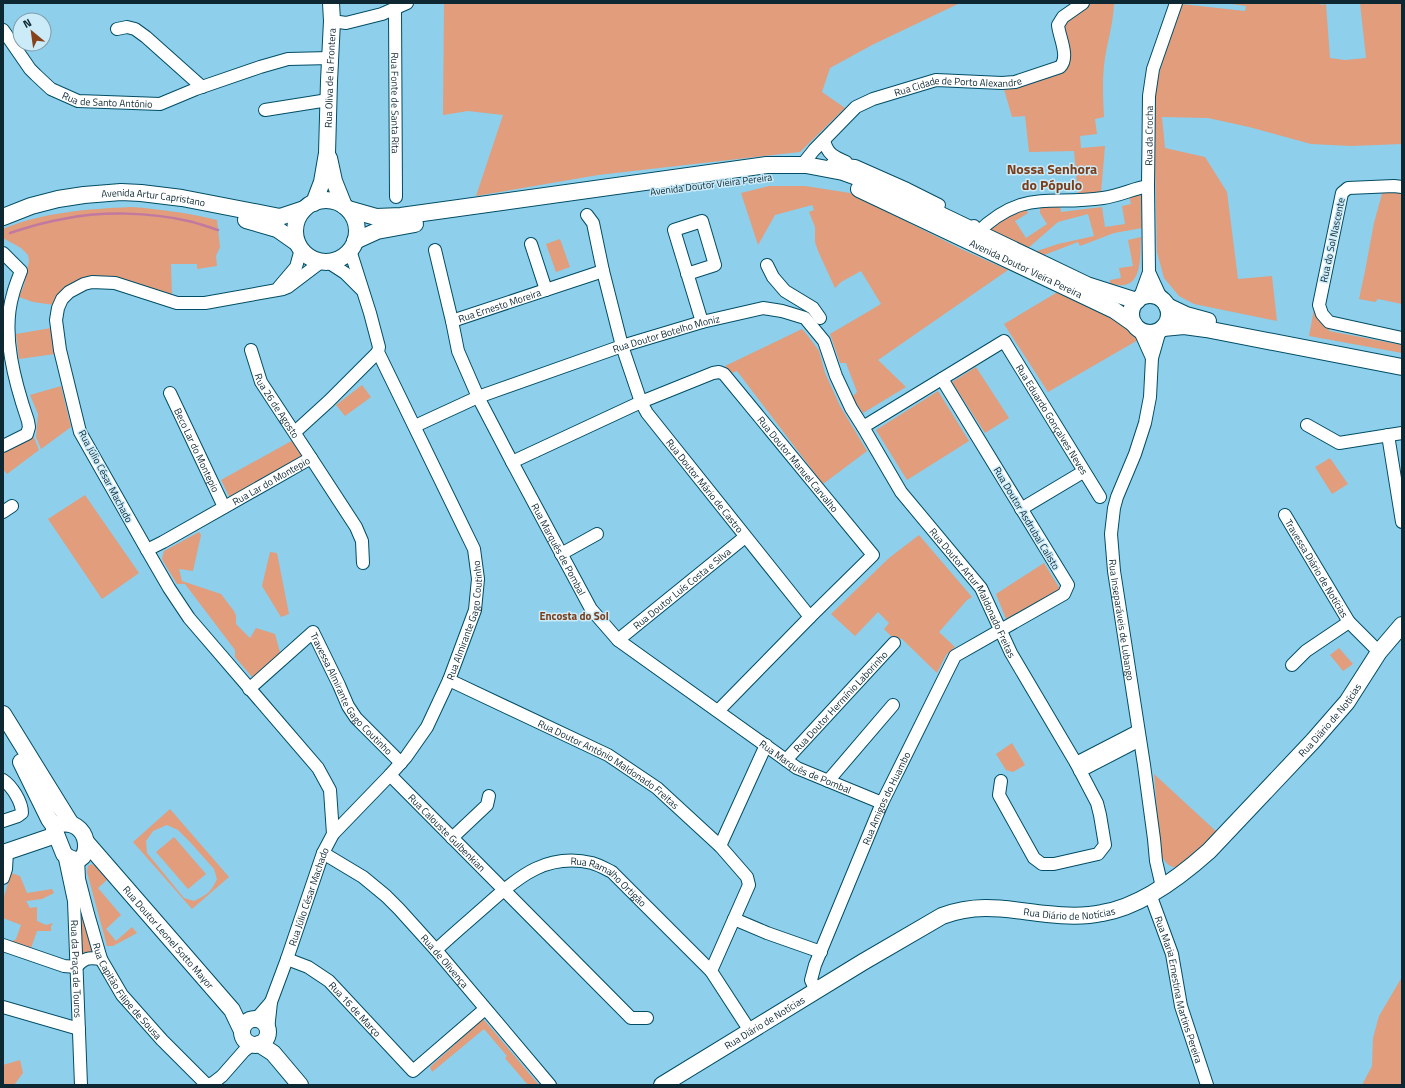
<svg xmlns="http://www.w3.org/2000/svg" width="1405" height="1088" viewBox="0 0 1405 1088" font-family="'Titillium Web',sans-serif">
  <rect width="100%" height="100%" fill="#8ecfeb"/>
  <path fill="#e19d7c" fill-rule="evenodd" d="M444 3H960L872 45 830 68 822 92 845 108 800 152 598 175 476 196 503 115 468 111 443 115Z
    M1087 3H1116L1114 5C1113 23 1108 40 1105 58 1102 77 1103 98 1104 117L1095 119 1097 134 1080 136 1081 148 1105 146 1101 193H1078L1074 151 1029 152 1025 116 1012 117 1003 86 1061 69V24Z
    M1224 3H1320L1321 5 1326 4 1330 58 1345 60 1366 58 1360 3H1402V144L1351 146 1311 144 1249 127 1208 118 1162 117 1165 148 1205 157 1227 192 1238 279 1272 276 1277 321 1194 304 1179 296 1164 278 1157 252 1154 109 1156 83 1181 4 1245 11 1246 6Z
    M769 186H805L850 193 961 249 1008 270 878 360 906 387 863 413 852 397 857 392 846 363H840L830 334 881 304 861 271 841 282 835 288 818 251 815 242V227L809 212 814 210 812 205 775 215 758 245 741 193Z
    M1141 190 1142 228 1114 233 1080 246 1078 242 1044 255 1034 252 1058 244 1094 236 1088 214 1058 222 1027 249 986 228 1025 207 1028 213 1015 221 1026 238 1047 224 1040 213V205L1060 206 1061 212 1102 207 1105 227 1125 224 1122 206 1131 204 1129 196Z
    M1383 190 1399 191 1402 193V304L1378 299 1375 302 1359 299 1365 271 1374 223Z
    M131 207C160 209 188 213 217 220L220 247 216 256 217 266 197 269V264H171L172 296 87 279C68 283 65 290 54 305L33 302 19 297 24 285 29 261 28 255 21 248 3 238V229C43 212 88 209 131 207Z
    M1141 237C1140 251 1143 284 1123 285 1119 286 1114 284 1110 284V280L1121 278 1119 268 1133 266 1128 240Z
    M560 239 570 267 556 272 546 244Z
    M1061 290 1124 323 1138 340 1048 392 1004 324Z
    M1314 309 1330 325 1329 331 1402 345V353L1309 336Z
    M51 328 55 354 19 359 16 334Z
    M802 329 808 336 819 351 825 373 840 406 867 451 823 484 737 371 732 373 725 366Z
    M976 367 1009 418 985 433 952 382Z
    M362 385 371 397 345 416 336 405Z
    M61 386 71 427 41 449 36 437 38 414 30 395Z
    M938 391 969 441 907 480 876 430Z
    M33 435 39 450 7 474 3 469V452Z
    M295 439 305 456 233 499 229 496 221 480Z
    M1330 458 1348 484 1332 494 1315 467Z
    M85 495 139 573 102 599 48 519Z
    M199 532 201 535 193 571 179 569 182 581 221 594 234 611 236 616V624L250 638 256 628 275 634 281 656 253 678 235 657V650L185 584H177L163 561 162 558 164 551Z
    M919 535 972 597 967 600 939 632 955 647 946 655 937 673 902 639 891 636 884 629 889 623 878 612 855 636 831 614 889 558Z
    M270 552 277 553 289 614 281 617 262 586Z
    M1044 563 1060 589 1006 619 996 594Z
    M1339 648 1353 664 1343 671 1330 655Z
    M1012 743 1025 765 1013 772 1006 770 996 754Z
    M1154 774 1218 833 1182 868C1170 868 1167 865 1161 855Z
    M170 809 229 877 192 909 133 842ZM167 825 178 830 190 842 214 869 217 879C211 892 207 895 194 901L184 898 147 853 146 841 153 831Z
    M174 837 206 874 188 889 156 852Z
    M92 864 97 868 108 879 98 888 121 915 106 929 116 941 132 927 137 933 113 946H107L87 872 88 866Z
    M72 866 96 954 79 956Z
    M11 873 20 876 27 893 52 889 54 893 42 899 26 901 30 908 37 907V921L46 925 53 923 51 926V931H37L31 948 11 942 16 939 21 925 3 918V900Z
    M1402 977V1085H1362L1372 1066 1373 1038 1379 1016Z
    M483 1019 491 1028 539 1085H527V1084L505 1058 507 1056 484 1029 432 1072 430 1067Z
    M20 1060 23 1073 14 1085H3V1065Z"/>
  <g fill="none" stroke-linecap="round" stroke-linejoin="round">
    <path stroke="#c279a0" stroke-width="2.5" d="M10 233C28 227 45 222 63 219 102 211 150 212 188 221 198 223 208 227 218 230"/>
    <g stroke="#004d65" stroke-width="14">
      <g id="minor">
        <path id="s1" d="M395 9 396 197"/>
        <path d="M332 21 346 23 382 14 407 3"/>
        <path d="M117 29 127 27 135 29 146 37 202 87"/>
        <path id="s2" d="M3 30 30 69 36 75 51 89 78 101 160 104 196 89 260 67 288 59 330 58"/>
        <path d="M265 110 328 100"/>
        <path d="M824 140C827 154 834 157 846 162"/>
        <path d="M832 164 855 166 907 189 939 205"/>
        <path id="s3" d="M802 165 814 150 856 107 873 99 936 80 1002 83 1015 82 1060 67C1070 57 1059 37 1058 25L1063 17 1083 3"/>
        <path d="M1402 187 1394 186 1348 188 1342 193 1319 305 1322 314 1329 322 1402 338"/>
        <path id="s4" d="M587 215 593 223 603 271 622 346 641 402 647 413 810 617 718 711"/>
        <path d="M974 226 977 233C1023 188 1049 206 1103 198 1119 196 1132 189 1148 186"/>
        <path d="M531 244 546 290"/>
        <path id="s5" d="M435 250 452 321 458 351 478 397 512 462 591 609 618 640 797 768 882 803"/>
        <path d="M3 253 21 271C18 279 15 286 13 294 1 334 15 383 28 421L29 427 27 434 3 446"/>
        <path d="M328 262 345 273 361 289"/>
        <path d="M767 265 773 277 785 291 813 308 820 318"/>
        <path d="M1149 272 1161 298"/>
        <path d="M687 274 715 265 702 221 674 230 702 322"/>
        <path d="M279 287 296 267 301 249"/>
        <path id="s6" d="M1140 297 1149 272 1148 186 1149 96 1153 69 1176 3"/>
        <path id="s7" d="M452 321 603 271"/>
        <path d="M1139 329 1152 358"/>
        <path id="s8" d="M1160 330 1152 358 1150 397 1145 423 1135 454 1117 497 1114 508 1111 534 1114 571 1144 765 1154 839 1156 861 1162 887"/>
        <path id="s9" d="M251 350 261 382 311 458"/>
        <path id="s10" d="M170 393 224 507"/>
        <path d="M1307 425 1339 443 1402 433"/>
        <path id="s11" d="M415 426 478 397 622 346 702 322 763 308 782 311 805 318 824 341 836 376 851 408 863 427 901 492 981 588 1011 653 1076 763 1097 803 1100 815 1105 845 1098 854 1054 864H1042L1034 858 999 795 1001 781"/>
        <path id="s12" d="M863 427 1004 341 1100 497"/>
        <path d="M295 432 329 401 378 352"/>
        <path d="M1388 435 1402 522"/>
        <path id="s13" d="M512 462 641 402 713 373 719 372 724 374 873 555 810 617"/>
        <path d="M1021 509 1083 472"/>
        <path d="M3 512 12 506"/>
        <path id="s14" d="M1285 515 1349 622 1379 652"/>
        <path id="s15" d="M147 550 163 542 311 458 356 527 362 541 363 563"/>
        <path d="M561 554 597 534"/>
        <path id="s16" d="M618 640 745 537"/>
        <path d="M1292 665 1306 651 1349 622"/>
        <path id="s17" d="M449 680 608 755 657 788 720 846 747 877 749 885 711 971"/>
        <path id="s18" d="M249 689 313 632 339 685 348 706 356 718 401 763"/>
        <path id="s19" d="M786 760 894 643"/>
        <path d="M1076 763 1138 731"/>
        <path d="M1080 771 1140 740"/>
        <path id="s20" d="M390 775 631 1018H647"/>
        <path d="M3 780C12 786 22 802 22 813L18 816 3 821"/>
        <path d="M828 781 893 705"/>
        <path id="s21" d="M333 834 390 775 406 757 427 727 449 680 475 610 478 579 474 549 378 352 379 347 370 313 350 250"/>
        <path d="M452 838 487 805 489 796"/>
        <path d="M720 846 766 745"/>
        <path id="s22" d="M323 853 363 877 386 896 399 909 436 950 550 1085"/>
        <path id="s23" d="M64 854 74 901 81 1085"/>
        <path id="s24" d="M78 859 79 879 88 914 101 959 122 995 162 1040 207 1085"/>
        <path d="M3 878 6 869 7 852"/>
        <path id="s25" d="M1150 894 1172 954 1181 1006 1207 1085"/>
        <path d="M734 919 767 933 821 952"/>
        <path d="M3 945 64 966 76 967"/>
        <path id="s26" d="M436 950C453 934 471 919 489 903 520 875 548 853 592 863 599 865 606 869 612 872L711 971 750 1031"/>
        <path id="s27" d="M287 959 308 967 329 981 413 1071 485 1009"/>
        <path d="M76 967C85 958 88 957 101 959"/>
        <path id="s28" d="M816 991 811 980 815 965 882 803 955 656 1064 594 1068 585 942 379"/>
        <path d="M3 1007 79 1029"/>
        <path d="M256 1019 271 1002"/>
        <path id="s29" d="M268 1030 271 1002 287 959 323 853 333 834 330 790 318 768 189 618 169 588 147 550 80 432 60 350 56 320 58 308 62 299 69 292 84 284 92 282 115 283 177 303H205L283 289 288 287 321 262"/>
        <path d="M206 1085 213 1083 222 1076 244 1051 253 1044"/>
      </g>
    </g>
    <g stroke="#004d65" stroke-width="18">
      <g id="major">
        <path d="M329 158 334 181 344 206"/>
        <path id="s30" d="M859 189 1114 310 1134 324"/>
        <circle cx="326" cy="231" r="31"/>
        <path id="s31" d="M314 203 322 182 327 153 329 81 332 21 331 3"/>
        <path d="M348 209 376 217 401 216 767 165H806L843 172 876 184 1087 285 1137 301"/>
        <path id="s32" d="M3 217 31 206 58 199 84 195 121 192 141 193 182 198 280 217 304 209"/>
        <path d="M246 220 277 229 297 243"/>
        <path d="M355 241 377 231 415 224"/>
        <circle cx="1150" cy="314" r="19"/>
        <path d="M1167 306 1186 315 1208 321"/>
        <path d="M1163 328 1184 326 1206 329 1402 367"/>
        <path d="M3 714 71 824"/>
        <path d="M21 762 49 819 54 826"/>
        <path d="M60 824C96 818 92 878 64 854L54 829V826Z"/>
        <path id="s33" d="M86 842 232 1010 242 1031"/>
        <path d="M3 853 56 835"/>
        <circle cx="255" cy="1032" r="13"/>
        <path d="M259 1044 273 1053 300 1085"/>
        <path id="s34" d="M662 1085 863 962 942 916C980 902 1009 910 1047 914 1065 916 1084 917 1102 913 1140 907 1181 876 1209 851L1313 741 1347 702 1379 652 1402 625"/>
      </g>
    </g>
    <use href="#minor" stroke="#fff" stroke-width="12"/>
    <use href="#major" stroke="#fff" stroke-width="16"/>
  </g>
  <g text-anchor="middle" stroke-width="3" stroke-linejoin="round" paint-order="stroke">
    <g font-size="10" fill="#0d2833" stroke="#cbebf9">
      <text dy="4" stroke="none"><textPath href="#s31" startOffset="127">Rua Oliva de la Frontera</textPath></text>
      <text dy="4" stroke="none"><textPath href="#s3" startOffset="185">Rua Cidade de Porto Alexandre</textPath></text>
      <text dy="4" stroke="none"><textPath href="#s2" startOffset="135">Rua de Santo António</textPath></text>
      <text dy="4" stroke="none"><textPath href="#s1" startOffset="94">Rua Fonte de Santa Rita</textPath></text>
      <text dy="4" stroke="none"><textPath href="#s6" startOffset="163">Rua da Crocha</textPath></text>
      <text transform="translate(711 184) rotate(-7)" y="4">Avenida Doutor Vieira Pereira</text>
      <text dy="4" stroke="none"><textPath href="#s32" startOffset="154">Avenida Artur Capristano</textPath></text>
      <text transform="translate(1332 240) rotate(-78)" y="4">Rua do Sol Nascente</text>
      <text dy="4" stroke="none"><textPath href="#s30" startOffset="185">Avenida Doutor Vieira Pereira</textPath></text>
      <text dy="4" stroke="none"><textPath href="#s7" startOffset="50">Rua Ernesto Moreira</textPath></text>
      <text dy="4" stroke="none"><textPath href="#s11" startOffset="268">Rua Doutor Botelho Moniz</textPath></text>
      <text dy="4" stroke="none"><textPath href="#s9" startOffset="62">Rua 26 de Agosto</textPath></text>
      <text dy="4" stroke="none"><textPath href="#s12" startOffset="257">Rua Eduardo Gonçalves Neves</textPath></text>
      <text dy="4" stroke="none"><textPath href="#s10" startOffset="63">Beco Lar do Montepio</textPath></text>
      <text dy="4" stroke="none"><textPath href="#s13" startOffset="348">Rua Doutor Manuel Carvalho</textPath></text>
      <text transform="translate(106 476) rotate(62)" y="4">Rua Júlio César Machado</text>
      <text dy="4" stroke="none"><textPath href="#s15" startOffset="142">Rua Lar do Montepio</textPath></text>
      <text dy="4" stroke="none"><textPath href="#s4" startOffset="301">Rua Doutor Mário de Castro</textPath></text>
      <text transform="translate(1027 518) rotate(59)" y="4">Rua Doutor Asdrubal Calisto</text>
      <text dy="4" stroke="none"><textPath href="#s5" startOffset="326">Rua Marquês de Pombal</textPath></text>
      <text dy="4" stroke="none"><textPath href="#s14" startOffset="62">Travessa Diário de Notícias</textPath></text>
      <text dy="4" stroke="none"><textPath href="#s16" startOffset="82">Rua Doutor Luís Costa e Silva</textPath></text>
      <text dy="4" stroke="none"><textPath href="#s11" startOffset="736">Rua Doutor Artur Maldonado Freitas</textPath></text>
      <text dy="4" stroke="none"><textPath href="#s21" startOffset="257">Rua Almirante Gago Coutinho</textPath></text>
      <text dy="4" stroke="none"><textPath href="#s8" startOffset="298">Rua Inseparáveis de Lubango</textPath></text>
      <text dy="4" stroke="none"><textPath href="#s18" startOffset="159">Travessa Almirante Gago Coutinho</textPath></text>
      <text dy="4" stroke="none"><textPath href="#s19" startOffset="80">Rua Doutor Hermínio Laborinho</textPath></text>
      <text dy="4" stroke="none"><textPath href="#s34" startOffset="792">Rua Diário de Notícias</textPath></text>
      <text dy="4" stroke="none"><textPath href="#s17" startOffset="181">Rua Doutor António Maldonado Freitas</textPath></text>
      <text dy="4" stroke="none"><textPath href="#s5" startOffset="662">Rua Marquês de Pombal</textPath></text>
      <text dy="4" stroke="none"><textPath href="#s28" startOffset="209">Rua Amigos do Huambo</textPath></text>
      <text dy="4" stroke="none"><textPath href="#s20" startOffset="81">Rua Calouste Gulbenkian</textPath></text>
      <text dy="4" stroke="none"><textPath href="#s26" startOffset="210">Rua Ramalho Ortigão</textPath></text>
      <text dy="4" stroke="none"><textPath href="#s29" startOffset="140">Rua Júlio César Machado</textPath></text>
      <text dy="4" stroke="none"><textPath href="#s34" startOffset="456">Rua Diário de Notícias</textPath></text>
      <text dy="4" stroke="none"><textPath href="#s33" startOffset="126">Rua Doutor Leonel Sotto Mayor</textPath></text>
      <text dy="4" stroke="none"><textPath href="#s22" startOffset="164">Rua de Olivença</textPath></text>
      <text dy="4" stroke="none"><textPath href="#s23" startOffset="116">Rua da Praça de Touros</textPath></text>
      <text dy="4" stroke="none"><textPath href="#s25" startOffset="100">Rua Maria Ernestina Martins Pereira</textPath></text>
      <text dy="4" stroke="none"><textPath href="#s24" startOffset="144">Rua Capitão Filipe de Sousa</textPath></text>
      <text dy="4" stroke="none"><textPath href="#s27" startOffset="86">Rua 16 de Março</textPath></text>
      <text dy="4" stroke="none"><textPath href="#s34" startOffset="120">Rua Diário de Notícias</textPath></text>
    </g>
    <g font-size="11" font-weight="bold" fill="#7b3c18" stroke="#cbebf9">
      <text x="574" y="620">Encosta do Sol</text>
    </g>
    <g font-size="14" font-weight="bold" fill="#7b3c18" stroke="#cbebf9">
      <text x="1052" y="174">Nossa Senhora<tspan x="1052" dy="16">do Pópulo</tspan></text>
    </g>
  </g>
  <rect width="1405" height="1088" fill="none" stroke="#0d2833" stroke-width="8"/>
  <g transform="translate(32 32) rotate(331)"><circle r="19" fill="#cbebf9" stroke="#7f9daa"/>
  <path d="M0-3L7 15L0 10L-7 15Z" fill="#87421a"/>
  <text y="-6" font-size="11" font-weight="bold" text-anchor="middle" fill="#0d2833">N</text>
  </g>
</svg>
